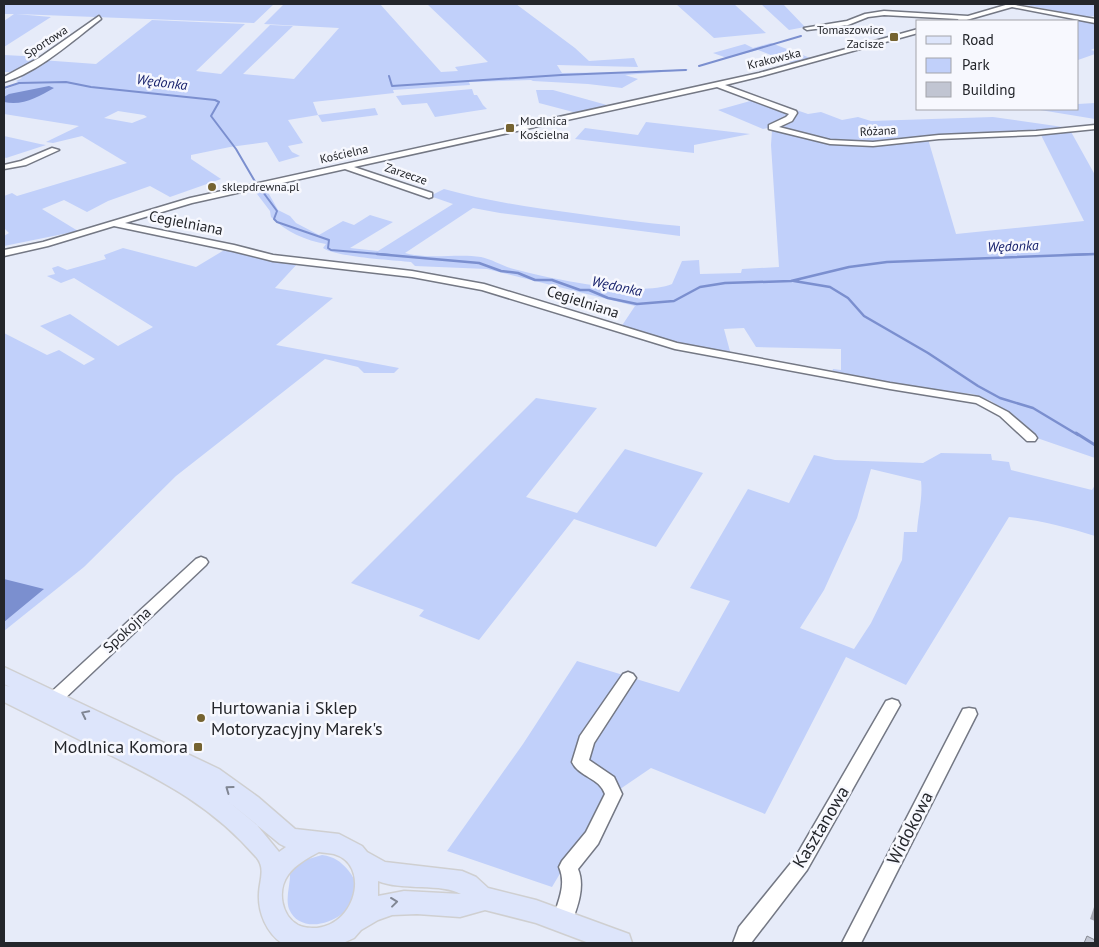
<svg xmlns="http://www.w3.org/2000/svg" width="1099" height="947" viewBox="0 0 1099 947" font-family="'PT Sans',sans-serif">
  <rect width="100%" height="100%" fill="#e6ebf9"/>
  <path fill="#c1d0fa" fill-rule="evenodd" d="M4 4H274L254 23 16 14 51 17 4 47V21L14 14H4Z
    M284 4H380L441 72 458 71 455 67 488 62 427 4H516L575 48 589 61 634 58 638 67 557 65 562 73 644 72 686 69 689 70 625 75 638 79 622 88 588 84 533 81 531 80 469 82 470 85 393 90 394 93 313 102 318 115 375 108 378 115 322 122 318 115 288 120 303 143 288 146 292 152 300 156 279 162 267 142 230 147 191 155V159L221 179 170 197 150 186 108 201 87 212 64 200 42 209 78 231 4 246V236L9 233 4 228V196L12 193 17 196 127 163 82 136 53 143 46 142 79 126 4 114V90L20 83 16 81 22 78 16 75 41 60 96 64 152 20 245 24 196 71 221 74 270 25 293 26 243 74 294 79 339 28 264 24ZM118 111 144 115 147 117 132 123 104 118Z
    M676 4H734L766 33 714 38Z
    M761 4H783L805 27 789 30Z
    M1021 4H1095V16L1086 17Z
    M1074 18 1095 23V48L1091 50 1095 51V54L1078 60V21H1062Z
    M771 43 813 59 794 64 758 50 727 58 713 53 745 44 753 48Z
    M4 55 42 57 19 72H4Z
    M472 89 474 95H477L483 105 487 109 435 117 427 103 402 105 396 96Z
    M536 90H553L607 105 577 113 539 103Z
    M761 98 808 114 821 112 842 120 858 117 871 121 993 117 1070 128 928 139 956 234 1084 221 1040 133 1070 130 1095 175V458L1037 438 1011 415 991 401 973 394 919 389 832 372 833 369 841 370V349L756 347 744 328 724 329 731 355 693 347 621 327 635 306 487 269 415 266 411 262C392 260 336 257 323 248L326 244C306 241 285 231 271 217L270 211 254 190 265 187 278 210 290 216 296 223 319 235 343 221 354 225 370 215 393 222 350 248 378 251 453 204 430 196 444 189C486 201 529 207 573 213 608 218 644 223 680 226V236L500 213 473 208 405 253C431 260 457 253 481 257 491 259 501 265 510 268 547 278 638 298 672 284L682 261 699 260 700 274 741 273 742 269 779 267 771 145 772 130 768 128 763 129 718 110Z
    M1095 103V119L1034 109H1078V104Z
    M646 122 750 134 694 145V153L575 139 585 128 638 135Z
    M4 136 40 144 46 145 6 158 4 157Z
    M123 248 196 267 226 249 298 263 275 288 333 298 276 345 399 368 394 373H364L358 367 325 359 176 476 84 567 4 631V333L47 355 59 350 84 365 95 359 40 326 70 314 118 346 153 327 74 278 61 283 47 276 55 274 52 268 58 266 67 270 106 259 104 255Z
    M536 398 597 408 526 497 577 513 625 449 703 473 656 547 574 519 479 640 419 616 424 610 351 583Z
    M941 453 991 454 992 460 1009 462 1011 470 1092 490 1095 485V536C1066 527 1039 520 1009 517L906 685 846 657 765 814 651 768 604 800 552 887 447 851 523 744 577 661 679 692 730 601 690 588 748 489 789 503 814 455 835 460 923 463ZM871 469 921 481C923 497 918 515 917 532H904L902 560 871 623 854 649 800 628 824 590 857 518Z
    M322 855C335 857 340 861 348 870 380 907 305 947 289 909 285 897 291 883 290 871L302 861Z"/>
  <path fill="#7b8fcf" d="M49 86 54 88C38 97 23 106 4 102V97L9 94Z
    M4 579 44 589 4 622Z"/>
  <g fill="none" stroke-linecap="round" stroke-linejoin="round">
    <path stroke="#7b8fcf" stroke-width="2" d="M699 66 801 36
      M389 76 392 86 561 75 686 70
      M4 88 19 83 66 82 91 87 215 100 219 102 211 116 236 149 257 185
      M260 188 277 211 274 219 277 222 329 240 328 248 331 250 391 255
      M1062 255 1095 254"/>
    <path stroke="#7b8fcf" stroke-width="2.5" d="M377 254 479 263 501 271 518 273 535 280H552L580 290H589L608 298 637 304 674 301 700 287 725 283 791 281 849 267 887 262 1095 254
      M794 281 830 287 848 298 864 316 928 353 978 386 1000 398 1033 408 1078 435"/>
    <path stroke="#7b8fcf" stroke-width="3" d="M1076 433 1095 445"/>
    <g stroke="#747884" stroke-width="3">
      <path id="minor" d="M1009 4 1095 19V23L1012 7 963 21H959L958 19 884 15 868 17 848 25 807 30 804 28 847 21 865 14 884 11 968 16Z
        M99 16 101 19C74 40 37 73 4 82V77L39 58Z
        M918 29V33L762 76 725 85 796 111 797 113 792 121 779 127 830 140 873 142 939 135 1036 131 1095 125V129L1036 135 939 139 873 146 830 144 769 129V125L786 117 789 114 717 87 354 167 432 193V197L429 198 345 169 192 203 125 223 234 245 273 255 412 271 484 284 677 343 890 383 979 397 1008 412 1035 435 1037 438 1035 441H1027L1000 416 976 403 890 389 675 349 482 290 412 277 273 261 233 251 114 226 48 246 4 256V250L43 242 190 198 759 73Z
        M52 148 59 150 26 165 4 169V165L21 161Z
        M201 557 206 559 208 562 206 565 60 703 54 705 48 703 46 699 48 695 196 559Z
        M628 672 633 674 636 678 594 743 589 760 614 777 622 794 598 844 578 869C586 888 576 911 569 929L562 932 555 929C548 913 570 892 559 867L562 861 586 832 605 794C600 778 579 777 572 762L580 736 623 674Z
        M892 699 898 701 900 705 807 870 751 943H733L739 927 795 858 886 701Z
        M969 708 975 709 977 714 861 943H842L963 709Z"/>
    </g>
    <g stroke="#cfcfd0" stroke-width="3">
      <path id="major" d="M4 667 219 769 258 797 295 829 339 834 362 846 367 852 385 862 462 871 476 877 488 888 536 900 629 934 632 943H589L536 923 485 910 460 917 417 914 392 915 378 920 361 930 354 938 343 943H282C267 933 258 913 259 894 259 882 266 869 257 858 213 807 165 782 106 753 72 736 38 719 4 702V685L10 687 4 684ZM224 798 280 844 286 847 279 852 256 824ZM319 852C324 853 330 853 334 854 370 864 357 924 317 928 311 928 304 928 298 925 281 916 277 890 288 875 296 864 308 858 319 852ZM378 881C403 891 442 883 461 894L404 891 378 896Z"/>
    </g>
    <use href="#minor" fill="#fff" fill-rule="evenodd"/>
    <use href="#major" fill="#dde5fb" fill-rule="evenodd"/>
  </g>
  <path fill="#a6a9b5" d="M1095 904V921L1090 919Z"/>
  <path fill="#c1c5d2" stroke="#878a93" d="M1087 936 1095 940V943H1084Z"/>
  <defs><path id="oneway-chevron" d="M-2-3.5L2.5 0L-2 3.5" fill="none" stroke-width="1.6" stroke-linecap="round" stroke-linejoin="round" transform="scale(1.25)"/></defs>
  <g stroke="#808693">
    <use href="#oneway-chevron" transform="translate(85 714) rotate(-154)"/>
    <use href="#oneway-chevron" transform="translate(229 789) rotate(-144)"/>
    <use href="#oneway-chevron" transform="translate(394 902) rotate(-7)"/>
  </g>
  <g fill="#756331" stroke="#f7f8fe" stroke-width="2">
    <rect x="889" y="32" width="10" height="10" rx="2.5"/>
    <rect x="505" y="123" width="10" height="10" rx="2.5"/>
    <circle cx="212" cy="187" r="5"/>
    <circle cx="201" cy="718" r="5"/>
    <rect x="193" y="742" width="10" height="10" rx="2.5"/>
  </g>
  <g text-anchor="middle" stroke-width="5" stroke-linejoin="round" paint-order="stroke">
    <g font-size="12" fill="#24262b" stroke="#f7f8fe" text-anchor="start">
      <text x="884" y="34" text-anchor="end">Tomaszowice<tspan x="884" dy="14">Zacisze</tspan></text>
      <text x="520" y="125">Modlnica<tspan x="520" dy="14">Kościelna</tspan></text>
      <text x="222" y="191">sklepdrewna.pl</text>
    </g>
    <g font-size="12" fill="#24262b" stroke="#f7f8fe">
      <text transform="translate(46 42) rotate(-33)" y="4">Sportowa</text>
      <text transform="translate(774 59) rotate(-14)" y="4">Krakowska</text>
      <text transform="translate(878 131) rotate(-3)" y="4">Różana</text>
      <text transform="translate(344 154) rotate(-13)" y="4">Kościelna</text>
      <text transform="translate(406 174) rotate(19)" y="4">Zarzecze</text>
    </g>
    <g font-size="14" font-style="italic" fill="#17216c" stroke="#f7f8fe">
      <text transform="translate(162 82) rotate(7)" y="5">Wędonka</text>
      <text transform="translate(1013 246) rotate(-2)" y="5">Wędonka</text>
      <text transform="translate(617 286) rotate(12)" y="5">Wędonka</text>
    </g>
    <g font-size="15" fill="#24262b" stroke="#f7f8fe">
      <text transform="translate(186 223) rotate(11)" y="5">Cegielniana</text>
      <text transform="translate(583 302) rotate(18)" y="5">Cegielniana</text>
      <text transform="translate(127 630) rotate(-43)" y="5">Spokojna</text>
    </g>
    <g font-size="18" fill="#24262b" stroke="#f7f8fe" text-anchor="start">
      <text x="211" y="714">Hurtowania i Sklep<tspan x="211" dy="21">Motoryzacyjny Marek's</tspan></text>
      <text x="188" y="753" text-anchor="end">Modlnica Komora</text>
    </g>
    <g font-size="18" fill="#24262b" stroke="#f7f8fe">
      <text transform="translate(821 827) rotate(-59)" y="6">Kasztanowa</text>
      <text transform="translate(910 828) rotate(-63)" y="6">Widokowa</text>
    </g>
  </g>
  <rect width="1099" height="947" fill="none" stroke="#24262b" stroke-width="10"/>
  <rect x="916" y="20" width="162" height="90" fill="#f7f8fe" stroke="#a3a4aa"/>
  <rect x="926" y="36" width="25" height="8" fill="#dde5fb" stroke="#a3a4aa"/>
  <text x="962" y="45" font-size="15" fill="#24262b">Road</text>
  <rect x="926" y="58" width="25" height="15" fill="#c1d0fa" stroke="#a3a4aa"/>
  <text x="962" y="70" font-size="15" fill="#24262b">Park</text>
  <rect x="926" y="82" width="25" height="15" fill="#c1c5d2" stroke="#a3a4aa"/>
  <text x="962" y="95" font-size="15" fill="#24262b">Building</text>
</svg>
